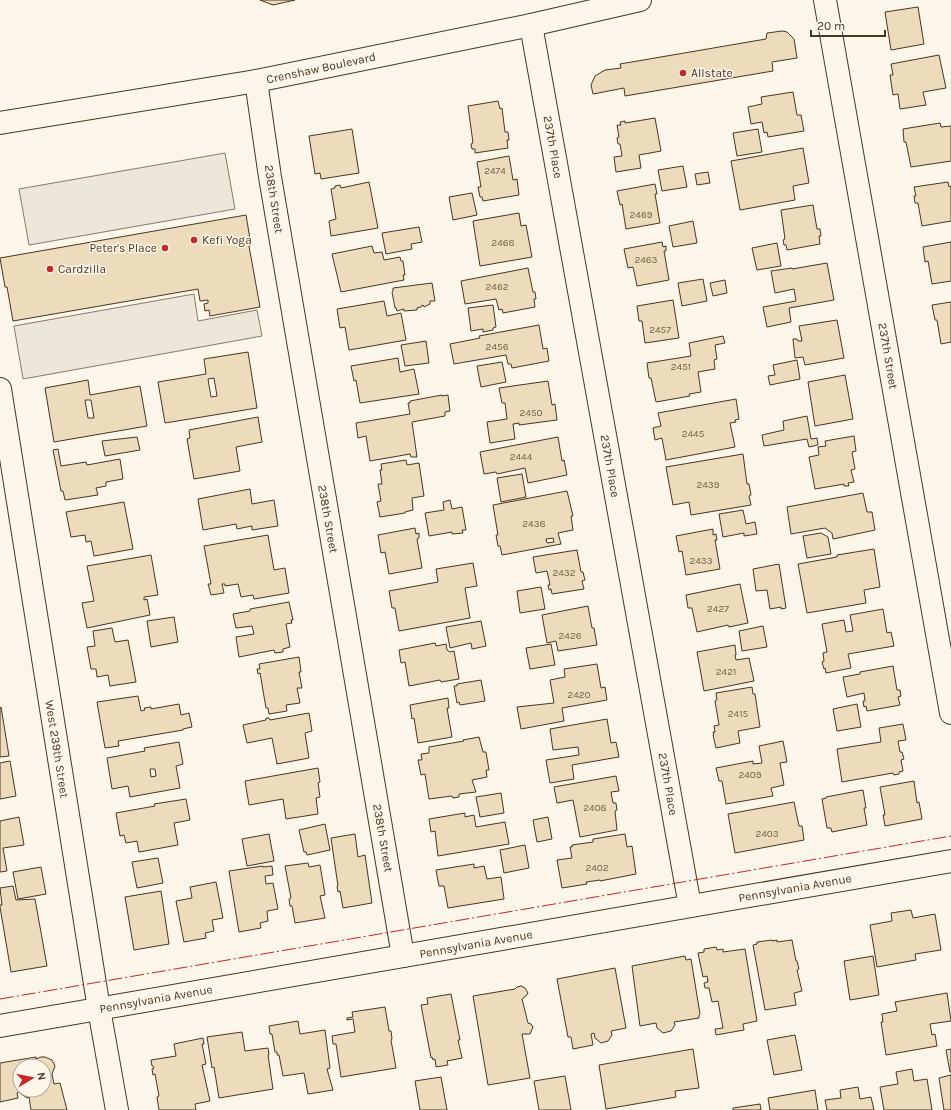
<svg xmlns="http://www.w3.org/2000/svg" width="951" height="1110" viewBox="0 0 951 1110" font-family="Karla,sans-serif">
  <rect width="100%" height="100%" fill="#fbf6e9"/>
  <path fill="#ede7d9" stroke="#887966" d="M225 153 235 209 29 245 19 189Z
    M194 294 198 321 257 310 262 336 23 379 14 326Z"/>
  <path fill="#ecdcbc" stroke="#4a3520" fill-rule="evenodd" d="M260 0H295L273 5Z
    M918 7 924 44 891 50 885 12Z
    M782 31 787 32 794 39 797 58 772 62 773 71 625 96 624 88 593 94 591 85 595 76 605 70 621 68 620 64 766 39 767 33Z
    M939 55 946 88 923 92 926 105 900 109 898 94 893 95 890 75H893L891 64Z
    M793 92 797 115H801L804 131 768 137 767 132 764 133 762 122 751 124 748 107 762 104 761 97Z
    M498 101 500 109 502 108 505 132H508L509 140H507L508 148 475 153V149H472L471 144 473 143 468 106Z
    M655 118 661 151 639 155 641 168 616 172 614 157 622 156 620 144H618L617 138 619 137 617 125H621L620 122 625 121V123Z
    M940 123 941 127 951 126V161L911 167 906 142H904L903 129Z
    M352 129 359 173 321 179 320 173 315 174 309 136Z
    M758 129 762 152 737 156 733 133Z
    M803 148 809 183 793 186 795 200 740 210 731 161Z
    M509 156 513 180 517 179 519 195 483 201 482 197H480L478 187H481L477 162Z
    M683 166 687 187 662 191 658 170Z
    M708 172 710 183 697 185 695 174Z
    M369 182 378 228 331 236 329 221 336 219 331 189 335 188V186L340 185 341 188Z
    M948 182 949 187 951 186V221L922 226 918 203H915L914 196H916L914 187Z
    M655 184 657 194H655L660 223 626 229 622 204 620 205 617 191Z
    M472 193 477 215 453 220 449 197Z
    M813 205 817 229H820L821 236H819L820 244 787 250 786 245H784L783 240 785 239 781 210Z
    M519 213 521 226 526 225 532 257 480 266 473 221Z
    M246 215 251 245 249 246 260 307 210 316 209 310 205 311 204 304 208 303V300L200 301 198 289 13 321 7 287H5L0 258Z
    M693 221 697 243 673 247 669 226Z
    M419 227 422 242 411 244 412 249 386 254 382 233Z
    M662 242 663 247 666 246V251H664L669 280 637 286 633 267 628 268 624 249Z
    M951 242V281L932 284 928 261 925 262 923 247Z
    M777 243 781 266 757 270 752 248Z
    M372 246 374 253 382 252 384 260 400 257 401 261H403L405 275H403L404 280 341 292 332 254Z
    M827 263 834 300 789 308 791 322 767 327 763 307 796 301 794 289 775 293 771 271 792 268V269Z
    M528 268 533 292H535L536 299H534L535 307 503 313 502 309 499 310 496 299 465 304 461 281Z
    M703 279 707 301 682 306 678 283Z
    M725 280 727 293 713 296 710 283Z
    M432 283 435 301H430V304L424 307 423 305 421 306V307L417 308V310L404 311V309L397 311 396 308H395L392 292 393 291V288Z
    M673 300 679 338 645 343 642 321H639L637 306Z
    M384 301 387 316 401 313 406 340 349 350 345 327 340 328 337 309Z
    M951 302V342L941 344 937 320H935L932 305Z
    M493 305 496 327 493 328V330L483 332V329L471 331 468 308Z
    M837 320 844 358 805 365 803 357 795 358 793 339H797L798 341H802L799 326Z
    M539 325 543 349 547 348 549 361 512 368 511 364H508L506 355 454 364 450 344 480 338 479 336Z
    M723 336 725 343 715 345 717 359 714 360 715 369 698 372 701 392 689 394 690 396 656 402 651 378H649L647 363 691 356 689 343Z
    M426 341 429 363 405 366 401 345Z
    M248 352 257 408 165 423 158 382 206 374 204 359ZM214 378 217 396 211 397 208 379Z
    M398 358 400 372 414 369 419 394 360 403 356 380 354 381 351 366Z
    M797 360 800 379 770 385 768 376 775 375 773 365Z
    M502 362 506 382 481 387 477 366Z
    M845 375 853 419 815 426 808 382Z
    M88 380 90 395 140 386 147 426 54 442 45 388ZM85 400H91L94 418H88Z
    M548 381 552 405 555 404 557 420 519 425V423L513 424 515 439 490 443 487 422 507 419 505 403H502L499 388Z
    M442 395V396L448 395 450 411 445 412V416L412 422 417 457H411L410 454 370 461 366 436 358 438 356 423 410 414 408 403H410V401Z
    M736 399 739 419 735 420 736 422 730 423 735 447 666 460 662 438 655 440 653 428 661 426 658 413Z
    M807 416 811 439 817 438 818 445 809 447 807 439 764 446 762 435 784 430 783 421Z
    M258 417 262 442 236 447 240 471 194 479 187 439 190 438 189 430Z
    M854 436 856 451 852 452 855 469 851 470 854 482 848 483 849 486H844V484L815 489 809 457 819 455 818 447 826 446 825 441Z
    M137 437 140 450 105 456 102 441Z
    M558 437 562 461 564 460 567 475 528 483 525 468 497 474 496 472 484 474 480 452Z
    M58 449 61 466 86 462 87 465 120 459 123 479 106 482V486L96 488 98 495 65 500 63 491H61L53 450Z
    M743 454 747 484H749L751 495 749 496 751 505 691 515 689 502 673 505 666 467Z
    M406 460 407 465 419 463 424 496 412 498 413 510 405 512V513L380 517 377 502 381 501 378 484H382L380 470H382L381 464Z
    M522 474 526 497 501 502 497 478Z
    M250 489 252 504 274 500 278 526 252 530V526L237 529 236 524 203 530 198 499Z
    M567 491 573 516H571L573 530 558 533 561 544 502 555 500 546H498L496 535H498L493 505ZM553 538 554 542 547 543 546 539Z
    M863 493 867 512H872L875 530 833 539 832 533 825 528 791 534 787 507Z
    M450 500 452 509 462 507 466 530H462L463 533 452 534V532L429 536 425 513 444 510 443 502Z
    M124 502 133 549 94 556 91 541 86 542 85 535 71 537 66 512Z
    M743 510 746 524 755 522 757 534 744 536V533L723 537 719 514Z
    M415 528 416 534 419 533V538L417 539 422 568 389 574 385 552 381 553 378 535Z
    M713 529V535L716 534 717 540H715L720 569 686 575 682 551 679 552 676 536Z
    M821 533 828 537 831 554 807 558 803 536Z
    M268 535 274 570 285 568 289 593 254 599 253 595 241 597 238 584 225 586V584H222L224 593 211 595 208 584H211L204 546Z
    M874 549 880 587 864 590 866 603 807 613 798 564 837 557V555Z
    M577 550 581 572H583L585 580 582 581 584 589 552 594 551 589 549 590 548 585H550L547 571 536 573 533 557Z
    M151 555 158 595 144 597V600L147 599 150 615 87 628 82 603 94 601 87 566Z
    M473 563 477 586 465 588 470 618 399 631 395 608H392L389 591 438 582 436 569Z
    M779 564 786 608 781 609V607L770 609 767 590 756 591 753 569Z
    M740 584 748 623 729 627 728 625 697 632 692 608H688L686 595Z
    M541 587 545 609 520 613 517 591Z
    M289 602 293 620H291L292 623 286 624 290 647 283 649V652L275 653 274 650 239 657 236 637 254 634 252 626 236 628 233 614 250 611V609Z
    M588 606 592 628H594L597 645 558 651 556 641 547 643 542 615Z
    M883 609 887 633 891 632 894 646 848 654 851 668 826 673 825 668 824 669 822 662 824 661 823 653 827 652 822 624 844 620 846 632 853 631 850 615Z
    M174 617 178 642 151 647 147 621Z
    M481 621 486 646 472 649 471 643 450 648 446 627Z
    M763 626 767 647 742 651 739 631Z
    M112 628 115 642 128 640 136 682 110 686 108 675 97 677 96 669H91L87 647 95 646 93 631Z
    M435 643 436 646 446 644 447 650 450 652 454 651 459 679 441 682 440 680 409 686 405 662 401 663 399 650Z
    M551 644 555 665 530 669 526 648Z
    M735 645 736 655H735L736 660 749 658 754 681 704 691 697 652Z
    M299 657 301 672H299L302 688H297L300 703 286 705 287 711 269 714 268 708H266L260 673 258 674 257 669H260L259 664Z
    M597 664 601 688 605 687 607 700 562 708 564 721 521 729 517 707 554 703 550 680 565 677 564 669Z
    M893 666 897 690H900L901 696 898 697 900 705 867 711 866 706 864 707 863 701H865L864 693 847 697 843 677 860 674V672Z
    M481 680 485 701 460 705 459 702 457 703 454 686H457V684Z
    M752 687 753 694H755L760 727 738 731 740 743 716 748 713 735H714L713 732H715L714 726 719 725 715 701 717 700 716 693Z
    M138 696 141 711 145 710 144 708 151 707V709L179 704 181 715 189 713 192 727 183 729V730L118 741 119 746 105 748 97 702Z
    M448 698 449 708H447L452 737 418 743 414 718 412 719 410 705Z
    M857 704 861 727 837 731 833 709Z
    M1 707 9 756 0 757V708Z
    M309 713 312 731 305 733 309 758 277 764 272 738 247 743 243 725 266 720V718H269L270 720Z
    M607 719 611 743 616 742 619 757 572 765 574 779 550 783 546 760 579 755 578 747 553 750 550 729Z
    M903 724 906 740 898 741 900 752H902L904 759 901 760 903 771 899 772V774L894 775 893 773 842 782 837 749 881 742 879 728Z
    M479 737 483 752H486L489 770H486L487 777 472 780 476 792 459 794V797L453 798 452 796 429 799 425 774 421 775 418 760H422L421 754 429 753V747L464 741 463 740Z
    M783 741 787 762 780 763 784 785 771 788 773 796 726 804 722 781H719L716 768 753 761V764L762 763 759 746Z
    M179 742 183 764 176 766 180 788 130 797 128 786 112 789 107 758 145 751 144 748ZM150 769H155L156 776 151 777Z
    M10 761 16 796 0 799V763Z
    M318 768 320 782 318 783 320 797 316 798 318 814 286 819 283 799 249 805 245 781Z
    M616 776 619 791 611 792 613 803H616L617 810 615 811 617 830 580 837 573 800 557 803 554 787Z
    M914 781 917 803 919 802 922 819 885 826 883 815H885L880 787Z
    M863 790 866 808H864L867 825 832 832 831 828H827L822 799 826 798V797Z
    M501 793 504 813 480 817 476 797Z
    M186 799 190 820 174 823 178 845 139 852 137 841 126 843 124 835 120 836 116 813 155 806 154 804Z
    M794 802 799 826H802L804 840 735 853 728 814Z
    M465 813V817L474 815 476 827 505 822 509 844 438 856 435 831 431 832 429 819Z
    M19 817 24 845 3 848 7 871 0 872V821Z
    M548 817 552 839 537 842 533 820Z
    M325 824 330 850 307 855 306 852H304L299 830Z
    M269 834 274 861 247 866 242 839Z
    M355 834 358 857 365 855 372 903 343 908 340 891 338 892 337 886H338L331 838Z
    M625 834 627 847 632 846 636 874 600 881V880L586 882 587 884 562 888 557 860 572 858 570 847H572V845L593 842V839Z
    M525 845 529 868 504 873 500 850Z
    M158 858 163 883 137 888 132 862Z
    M308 863 309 867 320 865 325 895 320 896 325 918 295 923 292 906H290L289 899 291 898 285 866Z
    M474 864V868L484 866 487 879 501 877 504 899 448 908 444 886H439L436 870Z
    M263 866V867L272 866 273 875 265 876 266 884 273 883 278 909 267 911 268 921 260 923 261 928 239 932 229 871Z
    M41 867 46 894 18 899 13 872Z
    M216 882 223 918 212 920 214 931 205 933 206 938 184 942 176 901 192 898 190 887Z
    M13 886 16 900 35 899 47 966 11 972 0 907V905H2L0 888Z
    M161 891 169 944 134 950 125 897Z
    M911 910 913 918 935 914 941 950 915 954 916 960 877 967 870 925 892 921 891 913Z
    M772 940V941L777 940V942L792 940 796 961H797L799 969 797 970 802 991 794 993 796 1005 765 1010 753 945 757 944V942Z
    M716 947 717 950 723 949V952L745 949 757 1021 743 1024 744 1030 716 1035 715 1029 723 1028 718 1001 712 1002 709 988H705L704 983 708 982 707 976 703 977 698 953 704 952V949Z
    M685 956 686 960 691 959 700 1014 699 1015V1018L674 1022 675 1025 671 1031 663 1033 657 1028 656 1023 640 1026 632 966Z
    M873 956 879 995 850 1000 844 961Z
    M615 968 626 1028 611 1031 612 1035 608 1041 601 1043 595 1038 594 1033 591 1034 593 1045 573 1049 571 1037H568L557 979Z
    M521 986 525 988 528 993 526 996 522 999 528 1023 531 1024 533 1027 530 1034H522L530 1078 488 1085 473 996 515 989 517 987Z
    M947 993 951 1021 930 1024 932 1035 935 1034 937 1046 886 1055 881 1022H883L882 1014 897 1011 895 1002Z
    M451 994 460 1040H458L462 1058 447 1061 448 1065 436 1067 435 1059 433 1060 432 1057 431 1058 421 1005 428 1004 427 998Z
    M385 1007 389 1031H391L392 1039 391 1040 396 1068 341 1077 336 1044H333L332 1036 355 1032 353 1019 347 1020V1018L353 1017 352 1012Z
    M298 1021 300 1034 325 1030 330 1068 327 1069 333 1090 308 1094 304 1073 283 1076 279 1055H277V1052H275L272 1034H270L269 1026Z
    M242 1032 245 1051 268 1048 269 1055H268L273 1089 219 1098 214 1067 212 1068 207 1037Z
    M795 1035 802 1070 774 1075 767 1040Z
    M203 1038 204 1044H202L206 1064 202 1065 210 1101 195 1104 196 1110H159L157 1097 159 1096 155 1074 153 1075 152 1069 154 1068 153 1066H152L151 1060 176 1056 174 1044Z
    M693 1049 699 1088 675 1091 676 1097 606 1109 599 1065Z
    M951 1049V1072H950L946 1050Z
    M36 1057V1059L41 1057H45L52 1060 55 1066 52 1074 54 1084 60 1083 67 1110H31L29 1097 27 1098 20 1093V1091L17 1093 18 1098 0 1102V1063ZM20 1066H44V1090H20Z
    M912 1069 914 1081 927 1079 932 1110H884L880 1087 898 1084 896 1072Z
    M951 1075V1110H944L939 1078Z
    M565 1076 571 1110H539L534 1081Z
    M441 1077 447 1110H420L415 1081Z
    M858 1087 860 1099 871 1097 874 1110H827L825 1100 841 1098 840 1090Z
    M815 1090 818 1110H770L768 1098Z
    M760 1104 761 1110H733V1108Z"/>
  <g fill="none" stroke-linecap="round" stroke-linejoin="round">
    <g stroke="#4a3520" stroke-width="24">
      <path id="minor" d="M825 0 951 713
        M531 25 690 906
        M256 81 270 177 403 956
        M0 389 99 1009 117 1110"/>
    </g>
    <g stroke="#4a3520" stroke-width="24">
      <path id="tertiary" d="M0 1026 951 861"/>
    </g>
    <g stroke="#4a3520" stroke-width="24">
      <path id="primary" d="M0 123 256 81 531 25 640 0"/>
    </g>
    <use href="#minor" stroke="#fbf6e9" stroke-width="22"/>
    <use href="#tertiary" stroke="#fbf6e9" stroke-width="22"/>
    <use href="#primary" stroke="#fbf6e9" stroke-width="22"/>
    <path stroke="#c62828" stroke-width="1" stroke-dasharray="14 3 2 3" stroke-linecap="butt" d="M0 999 951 836"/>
  </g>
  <g fill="#c62828" stroke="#fbf6e9" stroke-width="1.5">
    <circle cx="683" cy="73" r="4"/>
    <circle cx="194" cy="240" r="4"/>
    <circle cx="165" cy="248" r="4"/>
    <circle cx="50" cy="269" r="4"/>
  </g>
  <g text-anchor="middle" stroke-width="3" stroke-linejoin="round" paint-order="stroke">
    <g font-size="10" fill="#725f47">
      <text x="495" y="174">2474</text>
      <text x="641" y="218">2469</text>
      <text x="503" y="246">2468</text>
      <text x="646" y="263">2463</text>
      <text x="497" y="290">2462</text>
      <text x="660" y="333">2457</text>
      <text x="497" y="350">2456</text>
      <text x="681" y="370">2451</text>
      <text x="531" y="416">2450</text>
      <text x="693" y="437">2445</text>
      <text x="521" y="460">2444</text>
      <text x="708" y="488">2439</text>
      <text x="534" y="527">2438</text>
      <text x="701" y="564">2433</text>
      <text x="564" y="576">2432</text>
      <text x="718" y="612">2427</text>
      <text x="570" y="639">2426</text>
      <text x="726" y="675">2421</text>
      <text x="579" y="698">2420</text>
      <text x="738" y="717">2415</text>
      <text x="750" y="778">2409</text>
      <text x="595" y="811">2408</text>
      <text x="767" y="837">2403</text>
      <text x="597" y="871">2402</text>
    </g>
    <g font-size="12" fill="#4a3520" stroke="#fbf6e9">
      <text transform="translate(321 68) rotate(-12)" y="4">Crenshaw Boulevard</text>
      <text transform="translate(553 147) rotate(80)" y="4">237th Place</text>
      <text transform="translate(274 199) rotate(81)" y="4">238th Street</text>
      <text transform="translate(888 356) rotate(80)" y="4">237th Street</text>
      <text transform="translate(610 466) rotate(80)" y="4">237th Place</text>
      <text transform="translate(328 519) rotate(80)" y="4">238th Street</text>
      <text transform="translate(57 749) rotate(81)" y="4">West 239th Street</text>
      <text transform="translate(668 784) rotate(80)" y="4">237th Place</text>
      <text transform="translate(383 838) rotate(80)" y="4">238th Street</text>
      <text transform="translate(795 888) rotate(-10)" y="4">Pennsylvania Avenue</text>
      <text transform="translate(476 944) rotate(-10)" y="4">Pennsylvania Avenue</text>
      <text transform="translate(156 999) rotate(-10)" y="4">Pennsylvania Avenue</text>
    </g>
    <g font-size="12" fill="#4a3520" stroke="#fbf6e9" text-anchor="start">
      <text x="691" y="77">Allstate</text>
      <text x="202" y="244">Kefi Yoga</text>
      <text x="157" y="252" text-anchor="end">Peter's Place</text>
      <text x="58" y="273">Cardzilla</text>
    </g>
  </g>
  <g transform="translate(32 1078) rotate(80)"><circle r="19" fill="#fbf6e9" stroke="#b4a999"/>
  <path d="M0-3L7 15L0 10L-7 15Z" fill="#c62828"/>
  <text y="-6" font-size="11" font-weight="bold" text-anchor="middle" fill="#4a3520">N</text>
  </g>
  <path d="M811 30v6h74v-6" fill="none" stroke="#4a3520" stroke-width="2"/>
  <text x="817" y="30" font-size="12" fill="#4a3520" stroke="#fbf6e9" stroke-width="3" paint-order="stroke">20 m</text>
</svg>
